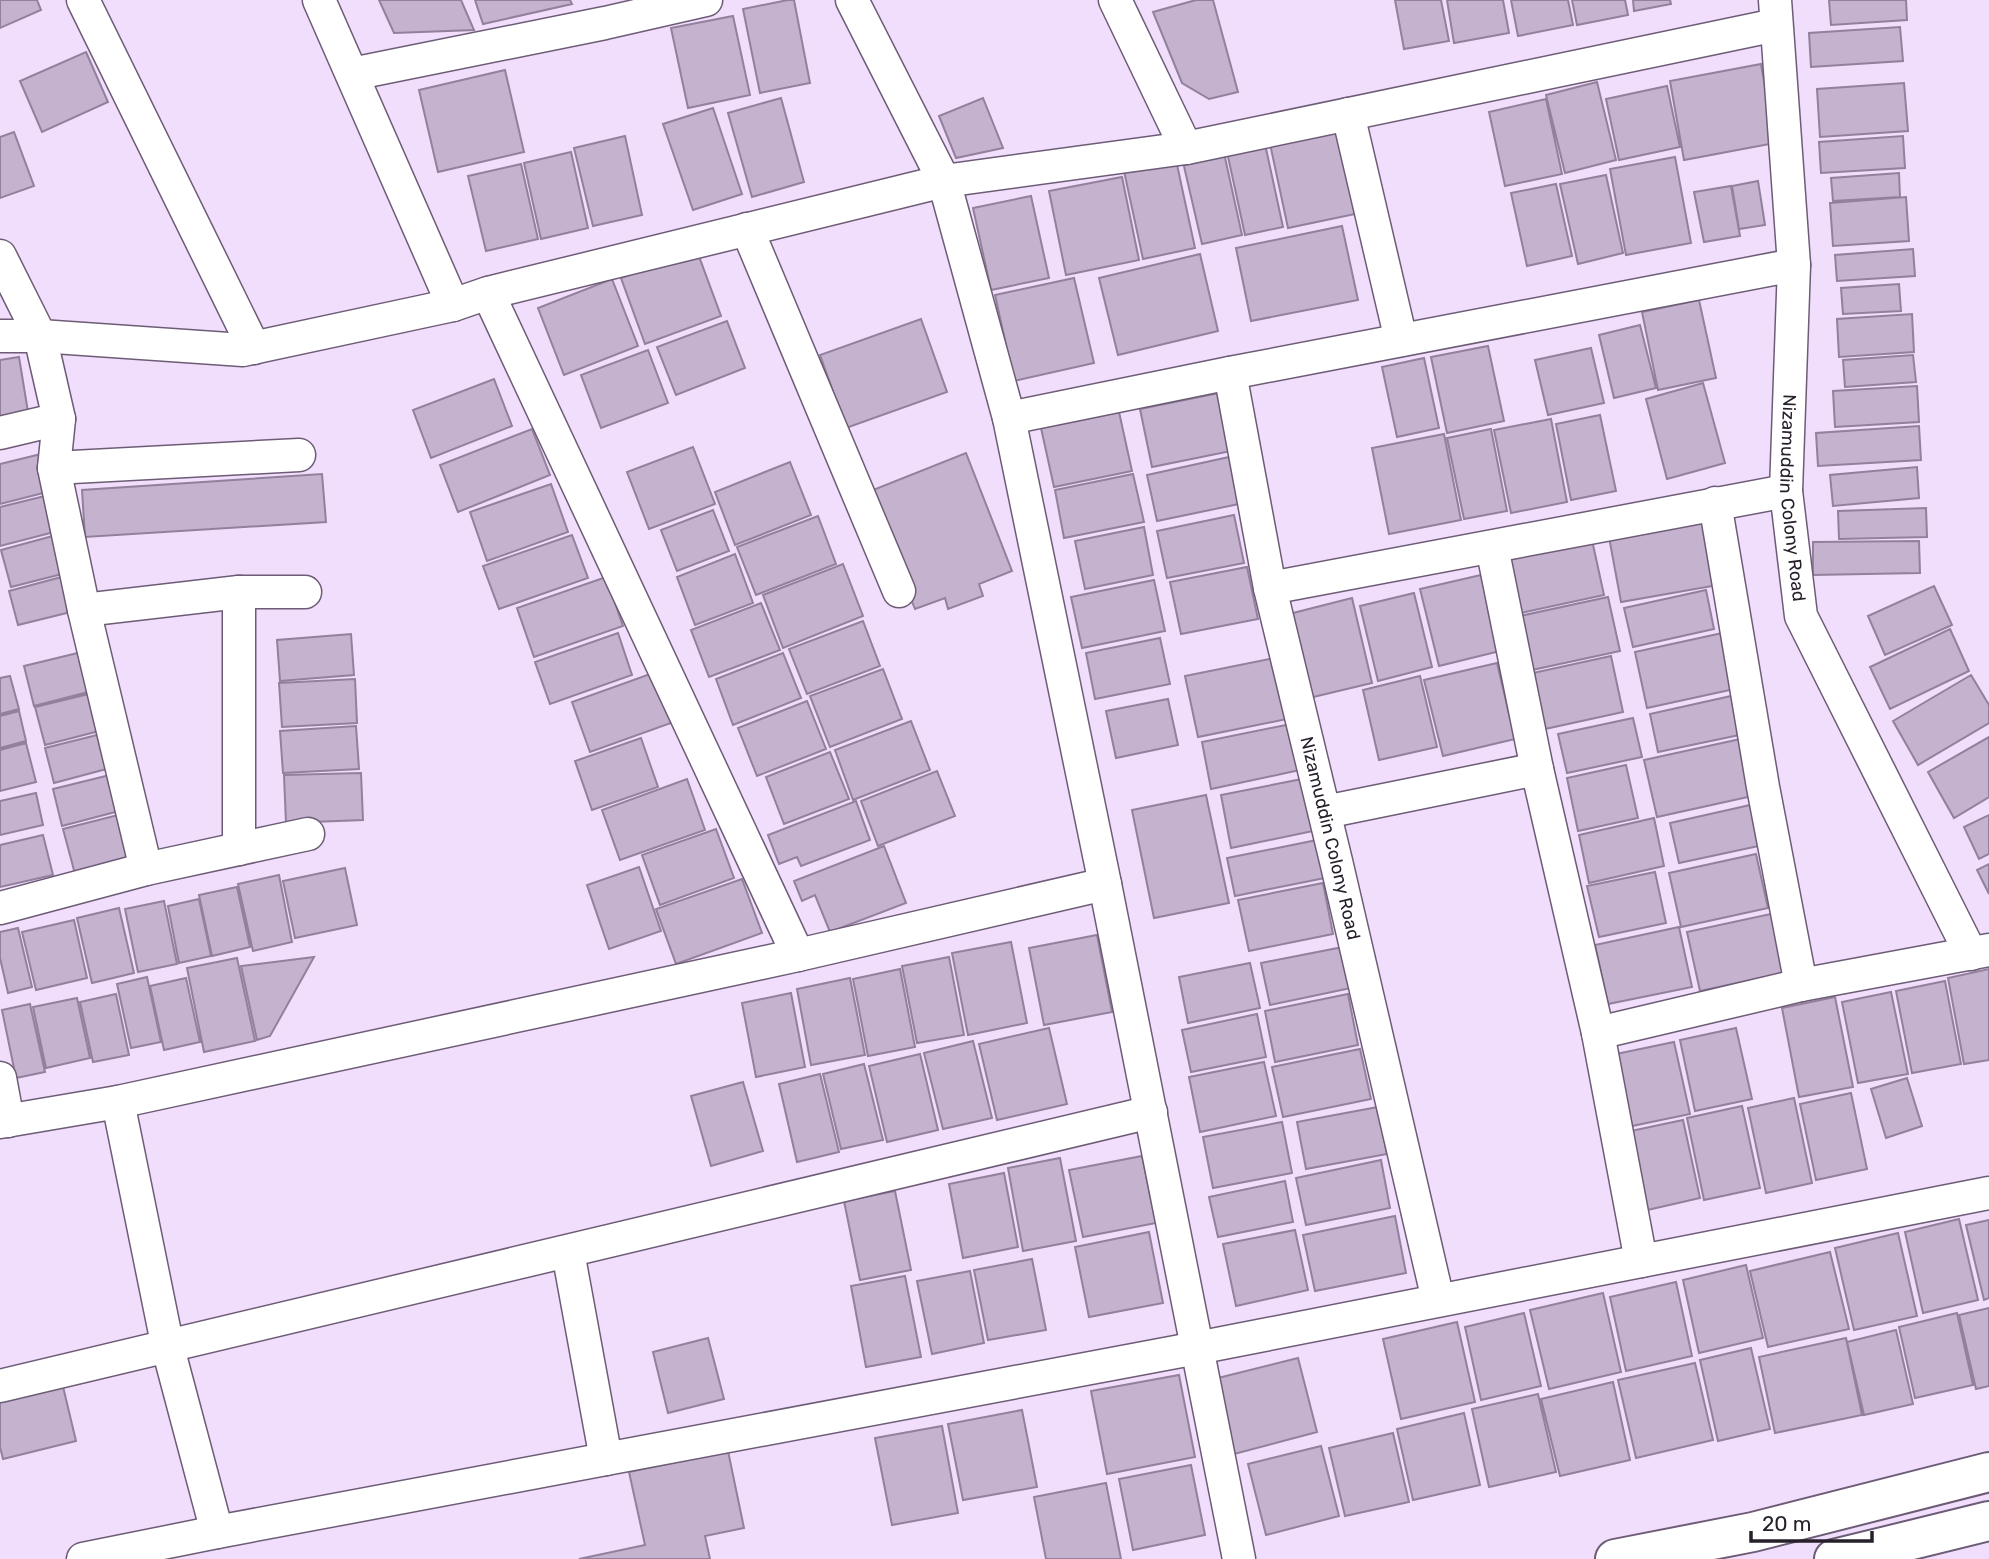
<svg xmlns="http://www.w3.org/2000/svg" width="1989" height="1559" viewBox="0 0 1989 1559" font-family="Rubik,sans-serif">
  <rect width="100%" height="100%" fill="#f1ddfc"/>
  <path fill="#c4b2cf" stroke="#92809c" stroke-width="2" d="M0 0H37L41 10 0 28Z
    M379 0H461L474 30 394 33Z
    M475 0H570L572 4 483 24Z
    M788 0H794L810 83 760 93 743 9Z
    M1196 0H1213L1238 92 1209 99 1182 83 1153 12Z
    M1395 0H1441L1449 41 1404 49Z
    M1447 0H1503L1509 33 1454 43Z
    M1511 0H1568L1573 25 1518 36Z
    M1572 0H1625L1628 15 1577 25Z
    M1633 0H1670L1671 4 1634 11Z
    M1829 0H1906L1907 20 1831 25Z
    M733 16 750 95 688 108 671 28Z
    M1900 27 1903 61 1811 67 1809 33Z
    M86 52 108 102 42 132 20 81Z
    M1761 64 1775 143 1684 160 1670 81Z
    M505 70 524 152 438 172 419 90Z
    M1597 82 1616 160 1565 173 1546 95Z
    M1904 83 1908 131 1820 137 1817 89Z
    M1667 86 1680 147 1619 160 1606 99Z
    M781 98 804 182 752 197 728 113Z
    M983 98 1003 148 956 158 939 116Z
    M1546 99 1562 174 1505 186 1489 112Z
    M713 108 742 194 693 210 663 124Z
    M1336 125 1355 214 1288 228 1269 139Z
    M14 132 34 186 0 198V137Z
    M625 136 642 215 593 226 574 148Z
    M1903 136 1905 168 1821 173 1819 142Z
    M1265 144 1283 227 1245 235 1227 152Z
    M571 152 588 228 541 239 524 163Z
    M1224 153 1242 235 1202 244 1183 162Z
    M1675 157 1691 243 1626 255 1610 169Z
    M1176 160 1195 248 1143 259 1124 171Z
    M521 164 538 239 486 251 468 176Z
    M1899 173 1900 197 1833 201 1831 178Z
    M1606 175 1623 253 1578 264 1560 184Z
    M1122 177 1139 260 1066 275 1049 191Z
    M1758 181 1765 225 1739 229 1732 186Z
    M1556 184 1572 256 1527 266 1511 193Z
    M1731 186 1740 236 1704 242 1694 192Z
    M1031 196 1049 278 991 290 973 208Z
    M1906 197 1909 241 1833 246 1830 203Z
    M1342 226 1358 300 1251 321 1236 248Z
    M1913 249 1915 276 1837 281 1835 255Z
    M697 251 721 316 645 344 621 278Z
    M1200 254 1218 331 1118 355 1099 278Z
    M1074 278 1094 363 1014 381 995 295Z
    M612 279 638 346 564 375 538 308Z
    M1899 284 1901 311 1843 314 1841 288Z
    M1699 300 1716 378 1658 390 1642 312Z
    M1912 314 1914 352 1839 357 1837 319Z
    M921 319 947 392 846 428 820 355Z
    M727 321 745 368 676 395 657 347Z
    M1640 325 1656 388 1614 398 1599 335Z
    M1488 346 1504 421 1447 433 1431 357Z
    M1591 348 1604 403 1548 415 1535 360Z
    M648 350 668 403 601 428 581 375Z
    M1913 355 1916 382 1845 387 1843 360Z
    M19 357 29 418 0 423V360Z
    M1424 358 1439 428 1397 437 1382 367Z
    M494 379 512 426 431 458 413 410Z
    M1703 383 1725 463 1667 479 1646 399Z
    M1917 386 1919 422 1835 427 1833 391Z
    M1224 392 1236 450 1152 467 1140 409Z
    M1119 412 1132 471 1054 487 1041 428Z
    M1600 415 1616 491 1571 500 1556 424Z
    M1551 419 1567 502 1511 513 1494 430Z
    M1919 426 1921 460 1818 466 1816 433Z
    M532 429 550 475 458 512 440 465Z
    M1491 429 1507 511 1464 519 1447 438Z
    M1444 434 1461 520 1389 534 1372 448Z
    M693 447 715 504 649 529 627 472Z
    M45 453 55 490 0 504V464Z
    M966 453 1012 571 979 584 983 596 948 609 945 598 915 609 868 492Z
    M1229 457 1239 504 1157 521 1147 475Z
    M790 462 811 515 735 545 715 492Z
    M1917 467 1919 498 1833 506 1830 475Z
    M322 474 326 522 85 537 82 490Z
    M1133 474 1144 522 1064 538 1055 490Z
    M551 484 568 532 487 561 470 512Z
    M49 495 58 531 0 546V507Z
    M1926 508 1927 537 1839 539 1838 511Z
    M713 510 729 551 677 571 661 530Z
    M1234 515 1244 563 1167 578 1157 531Z
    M818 516 836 564 756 595 737 547Z
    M1703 522 1718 585 1621 602 1609 537Z
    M1144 527 1153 575 1085 589 1075 541Z
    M60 534 70 572 11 587 1 550Z
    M572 535 588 578 499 609 483 566Z
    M1592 540 1604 595 1521 613 1510 558Z
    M1919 541 1920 573 1813 575V542Z
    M735 554 753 603 695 625 677 577Z
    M843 564 863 616 783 648 763 595Z
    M1247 567 1258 619 1181 634 1170 582Z
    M69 575 79 610 18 625 9 591Z
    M1481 575 1500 651 1439 666 1420 589Z
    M606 577 623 626 534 657 517 608Z
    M1154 580 1165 631 1082 648 1071 597Z
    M1934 586 1952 625 1885 655 1868 616Z
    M1706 590 1714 629 1633 647 1624 608Z
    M1414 593 1432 667 1378 681 1360 606Z
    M1608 597 1620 651 1532 670 1520 616Z
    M1352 598 1372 683 1309 698 1289 614Z
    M761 603 780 650 709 677 691 630Z
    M863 621 880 666 807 694 789 649Z
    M1950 629 1969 671 1890 709 1870 667Z
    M1727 632 1739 688 1647 708 1635 652Z
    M618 633 632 675 550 704 535 662Z
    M351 634 354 675 280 681 277 640Z
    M1160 638 1170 684 1095 699 1086 653Z
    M86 651 96 690 34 706 24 666Z
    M783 653 801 698 733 725 716 679Z
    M1611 656 1623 712 1545 729 1533 673Z
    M1274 658 1287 719 1198 737 1185 676Z
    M1497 663 1515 739 1443 756 1424 680Z
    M883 669 902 719 830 747 810 696Z
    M653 673 671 723 590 752 572 702Z
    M1971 675 1989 705V723L1918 765 1893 721Z
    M10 676 19 709 0 714V678Z
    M1420 676 1437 747 1379 760 1363 690Z
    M355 679 357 723 282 727 279 683Z
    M97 692 107 729 45 745 35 707Z
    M1740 694 1749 733 1658 752 1650 714Z
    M1168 699 1178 745 1116 758 1106 711Z
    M807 701 826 749 757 776 738 728Z
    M19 711 26 741 0 748V716Z
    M1633 718 1642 757 1567 773 1558 734Z
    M911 721 930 770 853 800 835 750Z
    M1291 724 1300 770 1211 789 1202 742Z
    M356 726 359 769 283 773 280 731Z
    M105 733 114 767 54 783 45 748Z
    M1989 737V797L1954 818 1928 772Z
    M641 738 658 787 592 810 575 761Z
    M1745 738 1757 795 1657 817 1644 760Z
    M26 743 36 782 0 791V750Z
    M830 752 849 799 784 824 766 777Z
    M1626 765 1638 818 1578 831 1567 778Z
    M937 771 955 816 878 846 861 801Z
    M361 773 363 820 286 823 284 775Z
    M114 774 123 810 62 826 53 789Z
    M687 779 705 830 620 860 602 810Z
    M1302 779 1313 831 1231 848 1221 795Z
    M36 793 43 825 0 835V801Z
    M1206 795 1229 903 1154 918 1132 810Z
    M856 801 870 840 801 866 797 857 779 864 768 835Z
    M1759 803 1768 844 1679 863 1670 823Z
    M122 814 134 859 75 874 63 829Z
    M1989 815V854L1979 859 1964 827Z
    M1654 818 1664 866 1589 883 1579 835Z
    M716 829 734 878 660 905 642 855Z
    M43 835 53 875 0 887V845Z
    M1317 840 1325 878 1235 896 1227 858Z
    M884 846 906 903 830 932 815 895 802 901 794 881Z
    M1756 854 1768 908 1681 927 1669 873Z
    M1989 864V894L1977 870Z
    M639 867 661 931 609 949 587 885Z
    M345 868 357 925 295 938 283 881Z
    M1655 872 1666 923 1599 937 1587 886Z
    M279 875 292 942 253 951 238 884Z
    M742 879 762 933 676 964 656 909Z
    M1323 883 1333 934 1249 951 1238 900Z
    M237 887 250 947 212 956 199 895Z
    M199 899 211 956 179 963 168 906Z
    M164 901 177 964 138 972 125 909Z
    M119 908 134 973 92 983 77 918Z
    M1780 912 1793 971 1700 991 1687 932Z
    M74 920 87 978 36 990 22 932Z
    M1679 927 1692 987 1608 1004 1595 945Z
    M18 928 32 987 8 993 0 958V932Z
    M1097 935 1112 1012 1044 1025 1029 948Z
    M1011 942 1027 1023 968 1035 952 953Z
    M1343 947 1351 988 1270 1005 1261 963Z
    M314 957 270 1036 257 1040 241 966Z
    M949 957 964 1035 917 1043 902 966Z
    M237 958 255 1041 204 1052 187 968Z
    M1250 963 1260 1008 1188 1023 1179 977Z
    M900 969 915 1047 868 1056 853 979Z
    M1989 969V1060L1964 1064 1948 978Z
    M147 977 161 1042 131 1048 117 984Z
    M186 978 200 1042 164 1050 150 986Z
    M850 978 865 1055 811 1065 797 989Z
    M1945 981 1961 1064 1912 1073 1896 991Z
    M1891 992 1908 1074 1858 1083 1842 1002Z
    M791 993 805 1067 756 1077 742 1003Z
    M116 994 129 1055 93 1062 80 1002Z
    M1348 994 1358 1045 1275 1062 1265 1011Z
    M1835 997 1853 1087 1799 1097 1782 1008Z
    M77 998 90 1058 46 1068 33 1007Z
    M30 1004 45 1072 16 1078 2 1010Z
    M1257 1014 1266 1057 1191 1072 1182 1030Z
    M1049 1028 1067 1104 997 1120 979 1044Z
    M1736 1028 1752 1099 1695 1111 1680 1040Z
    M973 1041 992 1118 943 1129 924 1053Z
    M1674 1042 1690 1114 1632 1126 1616 1054Z
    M1360 1049 1371 1099 1283 1117 1272 1067Z
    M920 1054 938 1130 887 1142 869 1066Z
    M1264 1062 1276 1116 1200 1132 1189 1077Z
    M864 1064 883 1140 841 1149 823 1074Z
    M820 1074 839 1152 797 1162 779 1084Z
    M1907 1078 1922 1126 1886 1138 1871 1089Z
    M743 1082 763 1151 711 1166 691 1096Z
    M1851 1093 1867 1169 1816 1180 1800 1104Z
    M1794 1098 1812 1183 1766 1193 1748 1108Z
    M1742 1106 1760 1188 1704 1200 1687 1118Z
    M1378 1107 1387 1154 1306 1169 1297 1122Z
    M1683 1120 1700 1198 1643 1211 1626 1132Z
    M1282 1122 1292 1173 1213 1188 1203 1137Z
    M1142 1156 1156 1223 1083 1237 1069 1170Z
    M1060 1158 1076 1241 1023 1251 1008 1168Z
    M1381 1160 1390 1208 1306 1225 1296 1178Z
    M1004 1173 1018 1247 963 1258 949 1184Z
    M1285 1181 1293 1222 1218 1237 1209 1197Z
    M895 1191 911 1270 860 1280 844 1201Z
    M1395 1216 1406 1273 1315 1291 1303 1235Z
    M1959 1219 1978 1300 1923 1313 1905 1232Z
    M1989 1220V1298L1984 1300 1966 1225Z
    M1295 1230 1308 1290 1236 1306 1223 1244Z
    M1149 1232 1163 1303 1089 1317 1075 1247Z
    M1898 1233 1917 1316 1854 1330 1835 1248Z
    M1830 1252 1849 1329 1768 1347 1750 1271Z
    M1032 1259 1046 1330 988 1340 974 1270Z
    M1746 1265 1763 1338 1699 1353 1683 1280Z
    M970 1271 984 1343 932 1354 917 1281Z
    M905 1276 921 1357 866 1367 851 1286Z
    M1676 1282 1692 1356 1626 1371 1610 1297Z
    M1603 1293 1621 1372 1549 1389 1530 1310Z
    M1989 1308V1386L1976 1389 1959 1315Z
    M1524 1313 1541 1386 1481 1400 1465 1327Z
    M1957 1313 1973 1385 1915 1398 1899 1327Z
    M1457 1322 1475 1402 1401 1419 1383 1339Z
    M1896 1330 1913 1404 1864 1415 1847 1342Z
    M708 1338 724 1399 668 1413 653 1352Z
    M1846 1338 1862 1415 1775 1433 1759 1357Z
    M1751 1348 1770 1429 1718 1441 1700 1360Z
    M1298 1358 1317 1432 1234 1454 1214 1379Z
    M1695 1363 1713 1440 1636 1458 1618 1380Z
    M60 1374 76 1441 3 1459 0 1447V1389Z
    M1179 1375 1195 1457 1107 1474 1091 1391Z
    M1613 1382 1630 1460 1560 1476 1541 1399Z
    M1538 1394 1556 1472 1489 1487 1472 1409Z
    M1022 1410 1037 1487 963 1500 948 1424Z
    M1464 1413 1480 1485 1413 1500 1397 1429Z
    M942 1426 958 1513 892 1525 875 1438Z
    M1393 1433 1409 1502 1345 1516 1329 1448Z
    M1321 1446 1339 1516 1266 1535 1248 1464Z
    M728 1451 744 1528 705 1536 710 1559H579L645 1545 629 1472Z
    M1191 1465 1205 1535 1133 1550 1119 1479Z
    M1106 1483 1121 1559H1046L1034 1497Z"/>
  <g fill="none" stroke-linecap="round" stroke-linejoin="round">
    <g stroke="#6d5c76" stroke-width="35">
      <g id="minor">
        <path d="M83 0 254 348"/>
        <path d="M319 0 453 305"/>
        <path d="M852 0 944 181 1009 418 1105 884 1239 1559"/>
        <path d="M1115 0 1186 148"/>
        <path id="s1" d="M1775 0 1794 265 1786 491 1801 616 1971 954"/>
        <path d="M352 74 605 23 706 0"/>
        <path d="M1348 114 1401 340"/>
        <path d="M747 229 899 591"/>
        <path d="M0 256 40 336 59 419 54 468 84 610 146 869"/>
        <path d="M488 293 798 955"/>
        <path d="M0 336H40L243 350 453 305 488 293 944 181 1186 148 1776 25"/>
        <path id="s2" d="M1230 373 1270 588 1336 861 1438 1300"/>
        <path d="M1009 418 1230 373 1794 265"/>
        <path d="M0 433 59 419"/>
        <path d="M54 468 299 455"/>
        <path d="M1715 503 1763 787 1801 985"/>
        <path d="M1492 547 1537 769 1598 1033 1641 1261"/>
        <path d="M1270 588 1786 491"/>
        <path d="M84 610 239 592H305"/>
        <path d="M1325 812 1537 769"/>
        <path d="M239 849V592"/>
        <path d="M0 908 146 869 308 834"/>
        <path d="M1598 1033 1801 985 1989 950"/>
        <path d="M0 1078 8 1121"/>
        <path d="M118 1102 168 1348 217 1532"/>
        <path d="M0 1122 118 1102 798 955 1105 884"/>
        <path d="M568 1252 606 1459"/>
        <path d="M0 1386 1151 1112"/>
        <path d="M83 1559 217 1532 1197 1348 1989 1193"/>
      </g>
    </g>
    <g stroke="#6d5c76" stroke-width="42">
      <path id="tertiary" d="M1615 1559 1753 1532 1989 1472
        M1834 1559 1989 1521"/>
    </g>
    <use href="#minor" stroke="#fff" stroke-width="32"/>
    <use href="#tertiary" stroke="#fff" stroke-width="38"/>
  </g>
  <g text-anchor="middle" stroke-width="5" stroke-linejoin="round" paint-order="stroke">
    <g font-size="18" fill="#27202b" stroke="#fff">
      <text dy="6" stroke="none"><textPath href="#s1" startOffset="499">Nizamuddin Colony Road</textPath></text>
      <text dy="6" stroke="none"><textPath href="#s2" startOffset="476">Nizamuddin Colony Road</textPath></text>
    </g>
  </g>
  <path d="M1751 1531v10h121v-10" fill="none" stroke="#27202b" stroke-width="3.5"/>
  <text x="1762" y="1531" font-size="21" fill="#27202b" stroke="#ffffff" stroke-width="5" paint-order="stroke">20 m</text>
</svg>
